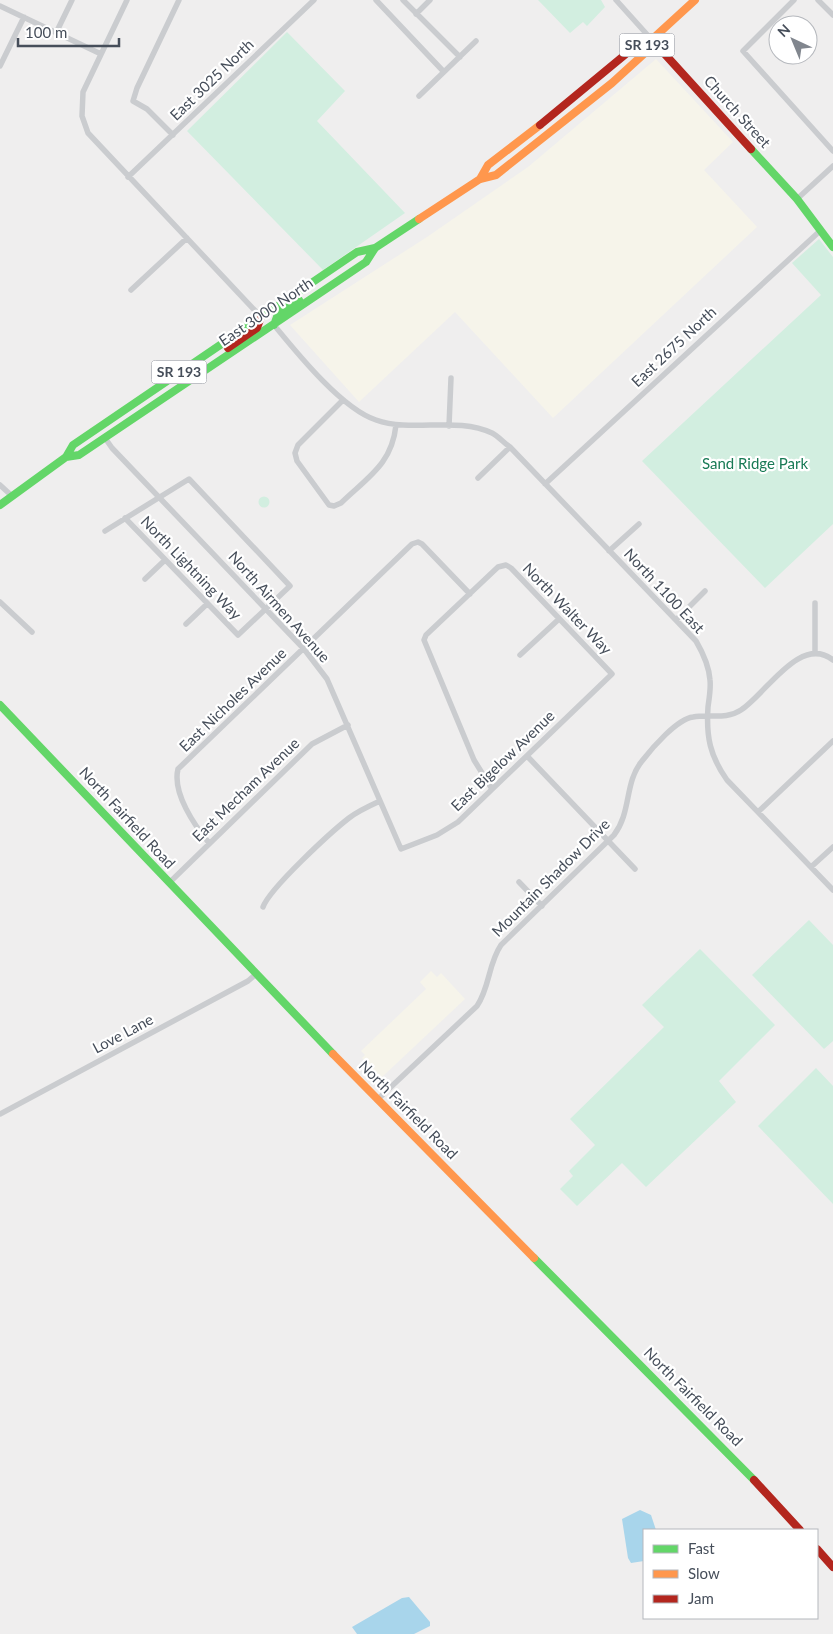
<svg xmlns="http://www.w3.org/2000/svg" width="833" height="1634" viewBox="0 0 833 1634" font-family="Lato,sans-serif">
  <rect width="100%" height="100%" fill="#efeeee"/>
  <path fill="#f6f4ea" d="M656 59 733 142 704 170 757 227 553 418 455 312 359 402 290 325 427 237 528 167Z
    M431 971 437 977 441 973 465 999 381 1078 362 1058 365 1055 361 1051 426 989 420 982Z"/>
  <path fill="#d2eee0" d="M538 0H601L605 7 587 26 583 22 570 33Z
    M287 32 345 91 317 121 405 213 323 270 187 131Z
    M819 239 833 257V524L765 588 642 461 821 295 792 263Z
    M258.5 502a5.5 5.5 0 1 1 11 0a5.5 5.5 0 1 1-11 0Z
    M809 920 833 945V1041L824 1049 752 975Z
    M700 949 775 1025 719 1081 736 1102 646 1187 622 1163 577 1206 560 1189 573 1176 569 1171 595 1145 570 1119 664 1027 642 1005Z
    M816 1068 833 1086V1204L758 1126Z"/>
  <path fill="#a8d5eb" d="M640 1510 651 1515 656 1530H644V1561L631 1563 628 1558 622 1519Z
    M409 1597 430 1622V1626L414 1634H357L352 1627 402 1598Z"/>
  <g fill="none" stroke-linecap="round" stroke-linejoin="round">
    <path stroke="#cacccf" stroke-width="5.5" d="M127 0 83 92 82 116 88 133 261 317
      M376 0 444 72
      M403 0 460 57
      M616 0 652 40
      M794 0 743 51 833 151
      M818 0 833 15
      M0 6 101 54
      M416 14 430 0
      M56 33 72 0
      M0 66 24 17
      M419 96 476 41
      M173 135 147 109 133 101 137 88 179 0
      M128 177 314 0
      M797 199 833 166
      M131 290 187 238
      M274 325C297 353 342 409 376 420 413 433 456 416 492 433 498 436 504 443 510 447L696 641C703 653 709 666 710 680 711 689 709 699 708 707 706 737 710 756 727 780L833 890
      M343 400 298 445 295 453 297 461 329 505 334 506 341 503C368 477 392 464 396 425
      M449 426 451 378
      M105 438 112 448 304 649 327 679 401 849 437 835 458 822 612 674 511 568 506 565 498 567 426 635 424 640 474 760 492 789
      M478 478 510 447
      M545 484 821 230
      M0 485 12 496
      M105 531 189 479 290 586 238 635 125 518
      M609 551 639 524
      M145 579 165 560
      M0 602 32 632
      M815 603V653
      M676 620 705 591
      M186 624 207 604
      M520 655 559 619
      M528 757 635 869
      M758 812 833 741
      M209 843C195 826 172 793 178 769L412 544 418 542 422 544 470 594
      M811 867 833 847
      M519 882 542 906
      M169 883 312 744 348 725
      M263 907C270 888 331 832 349 818 358 811 369 806 380 801
      M377 1100 477 1006C490 987 488 964 501 945L614 835C632 811 624 783 642 761 652 748 677 719 693 717 710 714 726 720 741 710 766 694 800 634 833 660
      M0 1114 248 981 256 974"/>
    <path stroke="#63d668" stroke-width="8" d="M751 149 797 199 833 247
      M274 325 278 314 299 300
      M66 457 79 455 366 262 375 248
      M0 505 66 457 73 445 357 252 375 248 419 219
      M0 705 333 1054
      M534 1258 754 1480"/>
    <path stroke="#ff974d" stroke-width="8" d="M647 44 695 0
      M480 179 488 165 540 125
      M419 219 480 179 496 175 612 83 646 52 647 44
      M333 1054 534 1258"/>
    <path stroke="#b3261e" stroke-width="8" d="M652 40 751 149
      M540 125 638 44H647
      M228 348 257 328 261 317
      M754 1480 800 1530
      M817 1549 833 1567"/>
  </g>
  <g text-anchor="middle" stroke-width="4.5" stroke-linejoin="round" paint-order="stroke">
    <g fill="#fff" stroke="#7e838c" stroke-width="1">
      <rect x="619.5" y="33.5" width="55" height="23" rx="4"/>
      <rect x="151.5" y="360.5" width="55" height="23" rx="4"/>
    </g>
    <g font-size="14" font-weight="bold" fill="#464e5a">
      <text x="647" y="50">SR 193</text>
      <text x="179" y="377">SR 193</text>
    </g>
    <g font-size="15" fill="#464e5a" stroke="#fff">
      <text transform="translate(212 80) rotate(-44)" y="5">East 3025 North</text>
      <text transform="translate(737 112) rotate(48)" y="5">Church Street</text>
      <text transform="translate(266 312) rotate(-34)" y="5">East 3000 North</text>
      <text transform="translate(674 347) rotate(-43)" y="5">East 2675 North</text>
      <text transform="translate(191 568) rotate(46)" y="5">North Lightning Way</text>
      <text transform="translate(664 591) rotate(47)" y="5">North 1100 East</text>
      <text transform="translate(279 607) rotate(48)" y="5">North Airmen Avenue</text>
      <text transform="translate(567 609) rotate(46)" y="5">North Walter Way</text>
      <text transform="translate(233 700) rotate(-44)" y="5">East Nicholes Avenue</text>
      <text transform="translate(503 761) rotate(-44)" y="5">East Bigelow Avenue</text>
      <text transform="translate(246 790) rotate(-44)" y="5">East Mecham Avenue</text>
      <text transform="translate(127 818) rotate(47)" y="5">North Fairfield Road</text>
      <text transform="translate(551 878) rotate(-45)" y="5">Mountain Shadow Drive</text>
      <text transform="translate(123 1034) rotate(-28)" y="5">Love Lane</text>
      <text transform="translate(408 1110) rotate(45)" y="5">North Fairfield Road</text>
      <text transform="translate(693 1397) rotate(45)" y="5">North Fairfield Road</text>
    </g>
    <g font-size="15" fill="#187a55" stroke="#fff">
      <text x="755" y="469">Sand Ridge Park</text>
    </g>
  </g>
  <rect x="643" y="1529" width="175" height="90" fill="#ffffff" stroke="#b5b8bd"/>
  <rect x="653" y="1545" width="25" height="8" fill="#63d668" stroke="#b5b8bd"/>
  <text x="688" y="1554" font-size="15" fill="#464e5a">Fast</text>
  <rect x="653" y="1570" width="25" height="8" fill="#ff974d" stroke="#b5b8bd"/>
  <text x="688" y="1579" font-size="15" fill="#464e5a">Slow</text>
  <rect x="653" y="1595" width="25" height="8" fill="#b3261e" stroke="#b5b8bd"/>
  <text x="688" y="1604" font-size="15" fill="#464e5a">Jam</text>
  <g transform="translate(793 40) rotate(316)"><circle r="24" fill="#ffffff" stroke="#b5b8bd"/>
  <path d="M0-4L9 19L0 12L-9 19Z" fill="#81868e"/>
  <text y="-8" font-size="14" font-weight="bold" text-anchor="middle" fill="#464e5a">N</text>
  </g>
  <path d="M18 38v8h101v-8" fill="none" stroke="#464e5a" stroke-width="2.5"/>
  <text x="25" y="38" font-size="15" fill="#464e5a" stroke="#ffffff" stroke-width="4" paint-order="stroke">100 m</text>
</svg>
